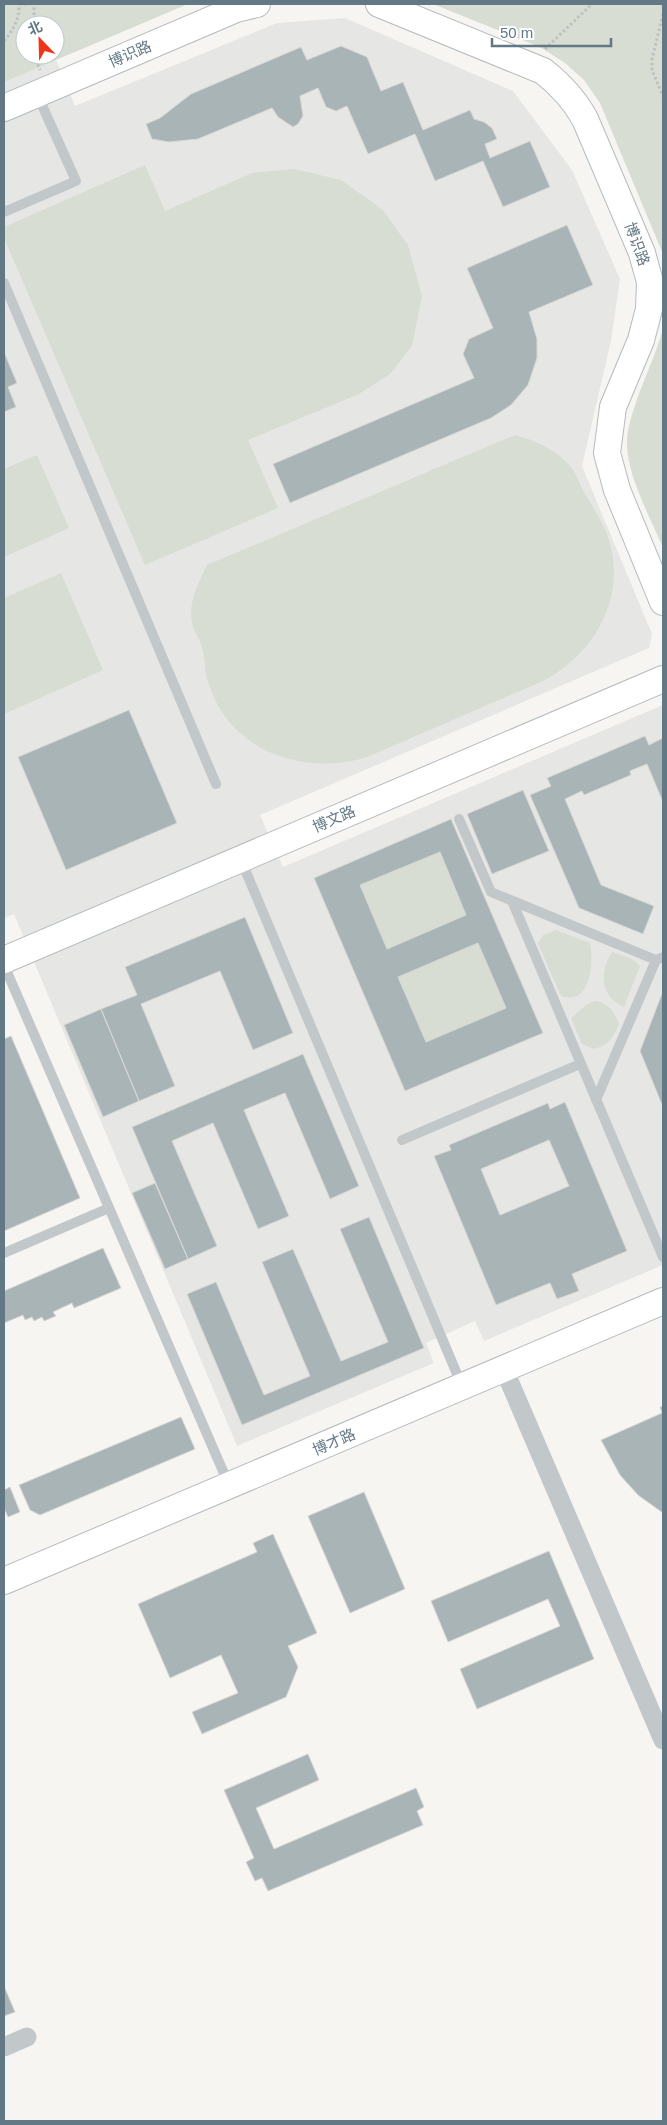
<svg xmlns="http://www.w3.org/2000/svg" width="667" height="2125" viewBox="0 0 667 2125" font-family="Helvetica,'Noto Sans SC',sans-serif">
  <rect width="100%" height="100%" fill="#f6f5f1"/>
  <path fill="#e6e7e5" d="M4 4 25 25V55H54L75 106 277 23 345 18 513 91 572 170 620 279 611 341 582 466 652 634 649 648 260 815 283 867 663 705V1265L484 1341 475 1321 426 1343 434 1363 237 1446 14 914 4 918Z"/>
  <path fill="#d7ddd2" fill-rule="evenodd" d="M4 4H188L4 82ZM25 25H55V55H25Z
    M433 4H663V254L600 103 584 80 565 63 540 47Z
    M145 165 165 211 252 173 294 169 341 180 382 209 408 245 422 296 412 346 390 374 359 394 248 440 278 508 145 565 4 238V227Z
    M663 329V548C650 516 621 466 628 431 635 396 653 364 663 329Z
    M515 435C537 441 560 451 573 470 578 477 580 486 585 494 593 507 601 520 607 534 629 594 596 653 543 681L365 758C302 775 231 752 209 685 204 673 206 660 202 648 200 639 194 632 192 623 188 603 198 583 207 565Z
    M37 455 69 528 4 557V469Z
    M61 573 103 670 4 714V598Z
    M440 852 466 915 387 949 360 885Z
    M556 930 590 943C594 962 591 1006 561 996L538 944 543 935Z
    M478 943 506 1008 426 1042 398 977Z
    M612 952 632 959 640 966 624 1007C600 997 599 972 612 952Z
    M595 1001C609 1003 614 1012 619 1024 613 1038 609 1045 594 1049L582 1044 571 1018 586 1005Z"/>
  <path fill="#a9b4b7" stroke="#d7d7d4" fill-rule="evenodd" d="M341 46 367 57 381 91 403 82 423 130 470 110 474 119 484 122 492 128 497 139 485 144 490 158 530 141 550 187 503 207 483 161 435 181 415 134 368 154 347 106 336 111 326 107 318 88 300 96 303 116 298 124 293 127 278 117 272 108 198 139 169 142 152 139 146 124 160 118 191 94 301 47 307 60Z
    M567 225 593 285 529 312 537 339V358L528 385 511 405 491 418 290 503 273 464 474 378 463 354 469 339 493 328 467 268Z
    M4 352 17 383 8 387 16 407 4 412Z
    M129 710 177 823 66 870 18 757Z
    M645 736 649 745 663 738V802L647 764 630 771 631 775 584 795 582 791 565 799 601 885 654 906 643 934 579 908 530 795 551 786 547 778Z
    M523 790 549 851 492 874 467 814Z
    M451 819 543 1033 405 1091 314 878ZM440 852 466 915 387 949 360 885ZM478 943 506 1008 426 1042 398 977Z
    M245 917 293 1033 253 1050 220 971 141 1004 175 1086 139 1101 101 1009 137 995 125 967Z
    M663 991V1107L640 1051Z
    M101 1009 139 1101 103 1117 64 1025Z
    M11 1036 80 1198 4 1231V1039Z
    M303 1054 359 1186 330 1199 285 1093 244 1110 289 1216 258 1229 213 1123 172 1141 217 1246 188 1259 132 1127Z
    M565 1102 627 1251 572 1274 579 1291 557 1299 550 1283 496 1305 434 1156 451 1150 449 1145 548 1103 550 1109ZM549 1140 569 1186 500 1215 481 1169Z
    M155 1183 188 1259 165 1269 132 1193Z
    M369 1217 424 1348 242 1425 187 1294 216 1282 264 1395 310 1376 262 1262 293 1249 341 1361 388 1342 340 1229Z
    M103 1248 121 1288 74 1308 72 1303 53 1312 56 1316 44 1321 42 1317 34 1321 32 1317 25 1320 23 1315 4 1323V1291Z
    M663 1406V1513L638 1495 620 1475 601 1440 662 1413 660 1407Z
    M181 1417 195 1449 40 1515 30 1510 19 1485Z
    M10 1487 20 1512 8 1517 4 1508V1490Z
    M364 1492 405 1589 350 1613 308 1516Z
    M273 1534 317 1633 288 1646 298 1667 286 1697 202 1734 192 1712 238 1693 221 1655 170 1678 138 1604 257 1552 253 1543Z
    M549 1551 594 1659 477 1709 460 1669 560 1626 548 1599 448 1642 431 1601Z
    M308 1754 319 1780 256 1808 274 1849 416 1788 424 1807 417 1811 423 1825 268 1891 262 1878 255 1881 246 1862 254 1858 224 1790Z
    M4 1986 15 2012 4 2016Z"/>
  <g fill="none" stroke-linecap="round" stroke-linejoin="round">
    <g stroke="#b4bbbe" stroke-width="28">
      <path id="secondary" d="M379 4 543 71C561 85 574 99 585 119L642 253 650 282 649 309 641 340 613 407 607 453 617 490 663 602
        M4 108 236 9 257 4
        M4 960 663 679
        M4 1581 663 1301"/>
    </g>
    <path stroke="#bec0c2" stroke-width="3" stroke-dasharray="2.5 2.5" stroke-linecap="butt" d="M19 4H29
      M663 14 652 59V70L663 96
      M34 25V4
      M4 41C13 30 20 19 19 4
      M545 49 592 4
      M34 55 40 70"/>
    <path stroke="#c2c7ca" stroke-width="10" d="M4 212 76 181 37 94
      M4 283 216 784
      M459 819 491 892 656 960 663 957
      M241 860 462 1386
      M512 901 663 1257
      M4 965 229 1485
      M596 1100 656 960
      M402 1140 580 1064
      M4 1253 109 1208"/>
    <path stroke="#c2c7ca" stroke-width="19" d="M504 1369 663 1740
      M4 2047 27 2037"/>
    <use href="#secondary" stroke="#fff" stroke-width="26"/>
  </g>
  <g text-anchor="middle" stroke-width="5" stroke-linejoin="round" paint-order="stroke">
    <g font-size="15" fill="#627985" stroke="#fff">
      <text transform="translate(130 54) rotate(-23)" y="5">博识路</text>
      <text transform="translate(637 244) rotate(70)" y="5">博识路</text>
      <text transform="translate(334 819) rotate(-23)" y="5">博文路</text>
      <text transform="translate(334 1442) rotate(-23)" y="5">博才路</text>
    </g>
  </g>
  <rect width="667" height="2125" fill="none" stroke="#627985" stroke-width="10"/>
  <g transform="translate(40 40) rotate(337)"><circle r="24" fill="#ffffff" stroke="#c0c9ce"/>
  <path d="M0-4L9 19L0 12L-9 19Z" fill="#f03517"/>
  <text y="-8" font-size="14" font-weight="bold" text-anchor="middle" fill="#627985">北</text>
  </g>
  <path d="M492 38v8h119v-8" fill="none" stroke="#627985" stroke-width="2.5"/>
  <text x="500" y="38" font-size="15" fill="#627985" stroke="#ffffff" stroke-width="4" paint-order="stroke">50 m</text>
</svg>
